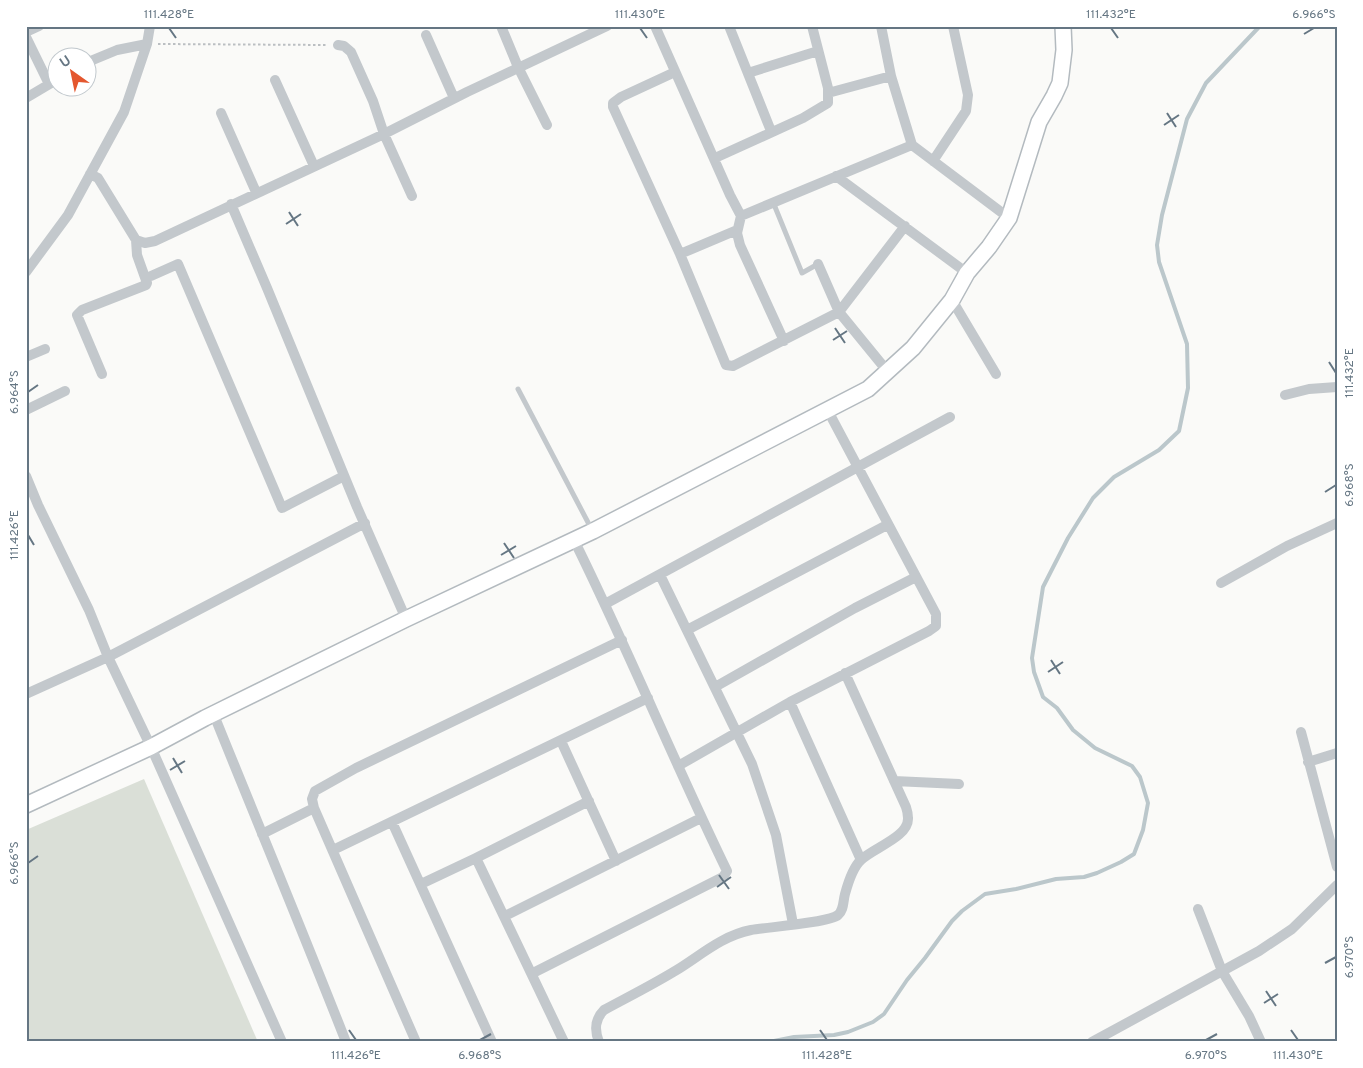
<svg xmlns="http://www.w3.org/2000/svg" width="1363" height="1068" viewBox="0 0 1363 1068" font-family="Overpass,sans-serif">
  <rect width="100%" height="100%" fill="#fafaf8"/>
  <path fill="#dadfd7" d="M144 779 258 1042H26V830Z"/>
  <g fill="none" stroke-linecap="round" stroke-linejoin="round">
    <path stroke="#bbc7cb" stroke-width="4" d="M769 1042 794 1037 834 1035 848 1032 873 1022 884 1014 907 980 925 958 952 921 962 911 985 894 1016 889 1056 879 1084 877 1097 873 1121 862 1134 854 1143 830 1148 803 1140 777 1132 766 1095 748 1073 730 1057 708 1043 697 1034 672 1032 658 1043 587 1068 538 1093 498 1114 477 1159 450 1179 431 1188 388 1187 344 1159 262 1157 245 1162 215 1187 119 1206 83 1260 26"/>
    <g stroke="#b3babf" stroke-width="18">
      <path id="secondary" d="M26 805 151 747 205 718 406 619 593 531 868 389 913 348 952 300 967 273 989 247 1009 218 1039 122 1054 96 1060 83 1064 50 1063 26"/>
    </g>
    <path stroke="#bbbfc2" stroke-width="2" stroke-dasharray="2.5 2.5" stroke-linecap="butt" d="M158 44 328 45"/>
    <path stroke="#c3c8cc" stroke-width="5" d="M773 202 802 273 818 264
      M518 389 592 530"/>
    <path stroke="#c3c8cc" stroke-width="10" d="M501 26 518 67 547 125
      M655 26 730 195 741 216 912 145
      M729 26 771 131
      M881 26 891 76 912 145 1009 218
      M26 32 39 26
      M426 35 454 98
      M26 37 49 84
      M338 45 344 46 351 52 373 101 384 134 412 196
      M88 62 117 50 147 44
      M675 72 621 97 613 103V107L680 254 726 365 733 366 839 312 905 226
      M748 73 818 51
      M275 80 314 166
      M828 93 891 76
      M26 98 58 79
      M221 113 256 192
      M715 158 803 118 828 103V88L812 26
      M933 161 966 111 968 95 953 26
      M90 174 98 178 136 240 145 243 155 241 384 134 467 92 607 26
      M836 176 967 273
      M231 204 267 288 357 507 406 619
      M741 216 737 233 740 245 784 341
      M680 254 737 230
      M818 264 839 312 888 372
      M26 272 68 215 124 112 147 44 150 26
      M151 276 178 264 282 508 344 476
      M952 300 996 374
      M26 357 45 349
      M102 374 77 315 82 310 146 285 147 283 137 255 136 240
      M1285 395 1309 389 1337 387
      M26 410 65 391
      M26 476 38 505 89 610 108 657 151 747 282 1042
      M660 575 752 764 776 835 793 924
      M1221 583 1287 546 1337 523
      M605 604 950 417
      M687 630 887 525
      M715 687 855 608 916 577
      M26 694 108 657 365 523
      M790 702 861 860
      M214 715C258 824 303 932 346 1042
      M1301 732 1337 867
      M561 741 616 861
      M1308 762 1337 753
      M678 766 790 702 929 631 936 626V614L827 409
      M894 781 959 784
      M392 822 492 1042
      M262 834 314 808
      M333 850 648 698
      M476 858 589 801
      M421 884 476 858 564 1042
      M1198 909 1222 971 1249 1016 1261 1042
      M505 916 701 818
      M533 973 723 877 727 871C674 762 628 649 574 540
      M416 1042 314 808 312 799 315 791 356 768 622 640
      M599 1042C594 1029 595 1019 604 1010 628 997 652 985 675 971 700 956 721 936 751 930 768 927 828 923 838 915 844 910 843 901 845 894 848 883 853 867 861 860 873 848 909 837 908 818 908 815 907 810 906 807L845 673
      M1092 1042 1259 951 1292 929 1337 885"/>
    <use href="#secondary" stroke="#fff" stroke-width="15"/>
  </g>
  <path fill="none" stroke="#657683" stroke-width="2" d="M169 28 176 38M640 28 647 38M1111 28 1118 38M1304 34 1314 28M1167 113 1176 127M1164 125 1179 115M289 212 298 226M286 224 301 214M835 328 845 343M833 340 847 331M1329 362 1336 373M28 392 38 385M1325 492 1336 485M28 535 34 545M504 543 514 558M501 555 516 546M1051 660 1060 674M1048 672 1063 662M173 758 182 773M170 770 185 761M28 863 38 856M719 875 729 889M717 887 731 877M1325 963 1336 957M1266 991 1276 1006M1264 1003 1278 994M349 1030 356 1040M820 1030 827 1040M1291 1030 1298 1040M480 1040 491 1034M1206 1040 1217 1034"/>
  <rect width="1363" height="1068" fill="none" stroke="#ffffff" stroke-width="55"/>
  <g transform="translate(72 72) rotate(327)"><circle r="24" fill="#ffffff" stroke="#c1c8cd"/>
  <path d="M0-4L9 19L0 12L-9 19Z" fill="#e4572e"/>
  <text y="-8" font-size="14" font-weight="bold" text-anchor="middle" fill="#657683">U</text>
  </g>
  <rect x="28" y="28" width="1308" height="1012" fill="none" stroke="#657683" stroke-width="2"/>
  <g font-size="12" text-anchor="middle" fill="#657683">
    <text x="169" y="18">111.428°E</text>
    <text x="640" y="18">111.430°E</text>
    <text x="1111" y="18">111.432°E</text>
    <text x="1314" y="18">6.966°S</text>
    <text transform="translate(1349 373) rotate(-90)" y="4">111.432°E</text>
    <text transform="translate(14 392) rotate(-90)" y="4">6.964°S</text>
    <text transform="translate(1349 485) rotate(-90)" y="4">6.968°S</text>
    <text transform="translate(14 535) rotate(-90)" y="4">111.426°E</text>
    <text transform="translate(14 863) rotate(-90)" y="4">6.966°S</text>
    <text transform="translate(1349 957) rotate(-90)" y="4">6.970°S</text>
    <text x="356" y="1059">111.426°E</text>
    <text x="480" y="1059">6.968°S</text>
    <text x="827" y="1059">111.428°E</text>
    <text x="1206" y="1059">6.970°S</text>
    <text x="1298" y="1059">111.430°E</text>
  </g>
</svg>
